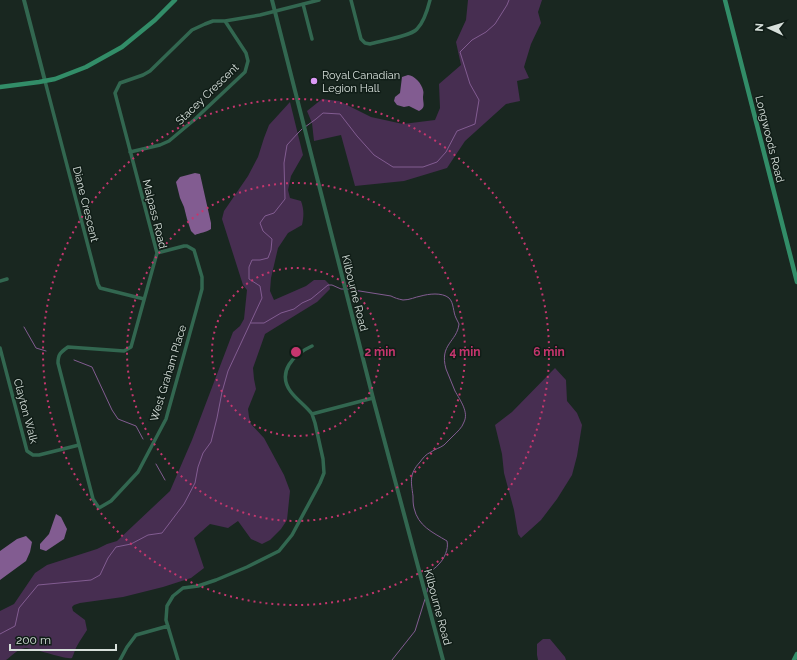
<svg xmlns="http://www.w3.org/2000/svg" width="797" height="660" viewBox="0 0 797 660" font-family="Raleway,sans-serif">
  <rect width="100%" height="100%" fill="#192720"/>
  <path fill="#472e51" d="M468 0H542L538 12 541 23 531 44 524 67 529 78 517 81 520 101 506 104 465 141 447 168 404 181 355 186 341 135 314 141 312 123 307 111 322 99 339 101 371 117 403 124 435 120 440 108 439 84 461 65 456 42 466 20Z
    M290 102 303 155 291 176 288 190 290 198 301 201C304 209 304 216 302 225L288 233 278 248 271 278 270 291 274 300 306 286 314 280H325L329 284 330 289 317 302 265 334 253 368 254 379 256 389 248 409 249 417 251 424 264 438 284 475 290 491 287 520 281 529 270 540 262 544 251 539 238 521 228 528 210 524 194 538 204 568 191 578 163 587 123 597 80 603 74 605 72 607 73 611 85 620 87 630C84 635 80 640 77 646 75 649 74 654 72 658 65 660 35 648 25 648 17 649 12 656 6 660H0V611L14 604 35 573 47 565 97 549 107 544 117 541 170 491 192 440 233 332 240 326 244 319 247 290 243 285 222 219 224 211 248 176 258 157 264 138 269 125Z
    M555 368 566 380 567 401 577 413 582 425 577 456 572 475 557 499 541 520 521 538 518 534 514 510 504 473 502 454 495 425 512 412Z
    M543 639H550L565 657 566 660H538L537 655V644Z"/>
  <path fill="#825c91" d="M408 75C414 75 422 84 423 90 424 93 423 95 423 97 423 104 426 107 419 111L409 106 404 107 397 105 394 101 395 97 400 93 402 77Z
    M195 173 200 174 211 223V229C207 232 199 233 195 235L191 231 187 219 184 207 180 198 176 182 180 177Z
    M56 514 61 517 67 529 64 539 46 551 40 549V544L49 534Z
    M26 536 32 542 30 552 26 561 0 580V551L17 539Z"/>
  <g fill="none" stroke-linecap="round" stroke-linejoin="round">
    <path stroke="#825c91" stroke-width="1" d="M305 127 316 119 323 113 340 114 357 136 374 155 393 167H423L437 162 446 152 457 131 475 124 479 100 470 84 460 52 472 40 486 32 495 24 507 5 509 0
      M347 289 391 296C395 298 398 299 403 300 410 300 415 297 421 296 428 294 442 292 449 298 454 303 453 312 456 318 457 320 458 322 459 324 457 342 439 344 446 369 449 376 452 384 455 391 460 400 469 412 464 422 462 428 457 432 453 436 450 439 447 442 444 445 440 448 435 449 431 452 426 454 423 458 420 462 409 474 411 481 413 496 413 500 413 504 414 508 418 526 432 532 447 541 449 549 444 559 439 564 436 568 432 569 430 574 428 580 428 586 427 592
      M251 323H264L281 313 294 309 302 303 311 299 328 285H332L341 289H344
      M24 327 36 348 46 351
      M74 360 92 367 112 410 118 419 136 426 143 439
      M156 464 165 480
      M0 634 15 626 19 608 38 585 91 580 100 575 108 558 116 547 131 544 148 535 162 533 184 504 195 483 198 467 203 453 211 442 217 418 222 392 228 371 262 298 260 286 249 279V267L252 260H260L268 258 271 250 272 239 263 231 260 223 265 216 274 213 285 199 284 163 287 145 298 133 302 129
      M392 660 415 631 425 599"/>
    <path stroke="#326750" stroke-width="3.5" d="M351 0 361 39 365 43 370 44C381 41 411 36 417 29 423 23 428 8 430 0
      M303 4 312 39
      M45 81 98 284 100 288 144 299
      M130 152 160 145 169 141 194 120 245 72 248 61 246 53 225 21
      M157 253 184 246H187L194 250 202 277V289L196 311 166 419 138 472 111 501 99 508 93 499 58 363C58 354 61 352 68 347L124 351 131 347 157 253 115 93 120 83 143 75 150 71 192 30 205 24 213 21H225L260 15 319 0
      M0 281 7 279
      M312 346C294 354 276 372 291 392 297 400 306 406 312 414L373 398
      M0 348 27 451 33 455H39L79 445
      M120 660 127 647 136 635 168 626
      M178 660 166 620 167 606 173 596 183 588 198 586 216 580 247 567 279 551 292 535 320 483 324 473 323 459 315 423 312 414"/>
    <path stroke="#326750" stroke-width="4" d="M24 0 45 81
      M272 0 373 398 443 660"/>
    <path stroke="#328d68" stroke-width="4.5" d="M725 0 797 282
      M0 87 39 82 55 79 86 67 122 47 155 20 175 0
      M794 660 797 654"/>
  </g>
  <g fill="none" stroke="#c5366e" stroke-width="2" stroke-dasharray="2 4">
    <circle cx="296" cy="352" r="84"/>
    <circle cx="296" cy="352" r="169"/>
    <circle cx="296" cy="352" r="253"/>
  </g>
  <circle fill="#db99f5" stroke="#101d17" stroke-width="1.5" cx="314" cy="81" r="4"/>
  <g text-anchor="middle" stroke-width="3" stroke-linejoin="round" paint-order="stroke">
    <g font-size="11" fill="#d7e0db" stroke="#101d17" text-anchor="start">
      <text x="322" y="79">Royal Canadian<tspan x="322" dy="13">Legion Hall</tspan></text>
    </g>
    <g font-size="11" fill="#d7e0db" stroke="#101d17">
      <text transform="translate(207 94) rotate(-44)" y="4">Stacey Crescent</text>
      <text transform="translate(770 139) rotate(76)" y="4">Longwoods Road</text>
      <text transform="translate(86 204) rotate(76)" y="4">Diane Crescent</text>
      <text transform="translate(155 214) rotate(76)" y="4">Malpass Road</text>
      <text transform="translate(355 293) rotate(76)" y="4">Kilbourne Road</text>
      <text transform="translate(168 373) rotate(-73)" y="4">West Graham Place</text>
      <text transform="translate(26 411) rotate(75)" y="4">Clayton Walk</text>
      <text transform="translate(438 607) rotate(75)" y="4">Kilbourne Road</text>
    </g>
  </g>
  <circle cx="296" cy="352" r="6" fill="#c5366e" stroke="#101d17" stroke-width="2"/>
  <g font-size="12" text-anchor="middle" font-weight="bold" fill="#c5366e" stroke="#101d17" stroke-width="3" stroke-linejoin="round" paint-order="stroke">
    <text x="380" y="356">2 min</text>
    <text x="465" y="356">4 min</text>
    <text x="549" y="356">6 min</text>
  </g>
  <g transform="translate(769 28) rotate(274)" stroke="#101d17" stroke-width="3" paint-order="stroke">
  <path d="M0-3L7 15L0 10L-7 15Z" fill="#d7e0db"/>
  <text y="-6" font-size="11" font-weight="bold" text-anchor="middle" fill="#d7e0db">N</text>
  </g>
  <path d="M10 644v6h106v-6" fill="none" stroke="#d7e0db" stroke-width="2"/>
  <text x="16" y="644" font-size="12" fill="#d7e0db" stroke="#101d17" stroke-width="3" paint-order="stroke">200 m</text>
</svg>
